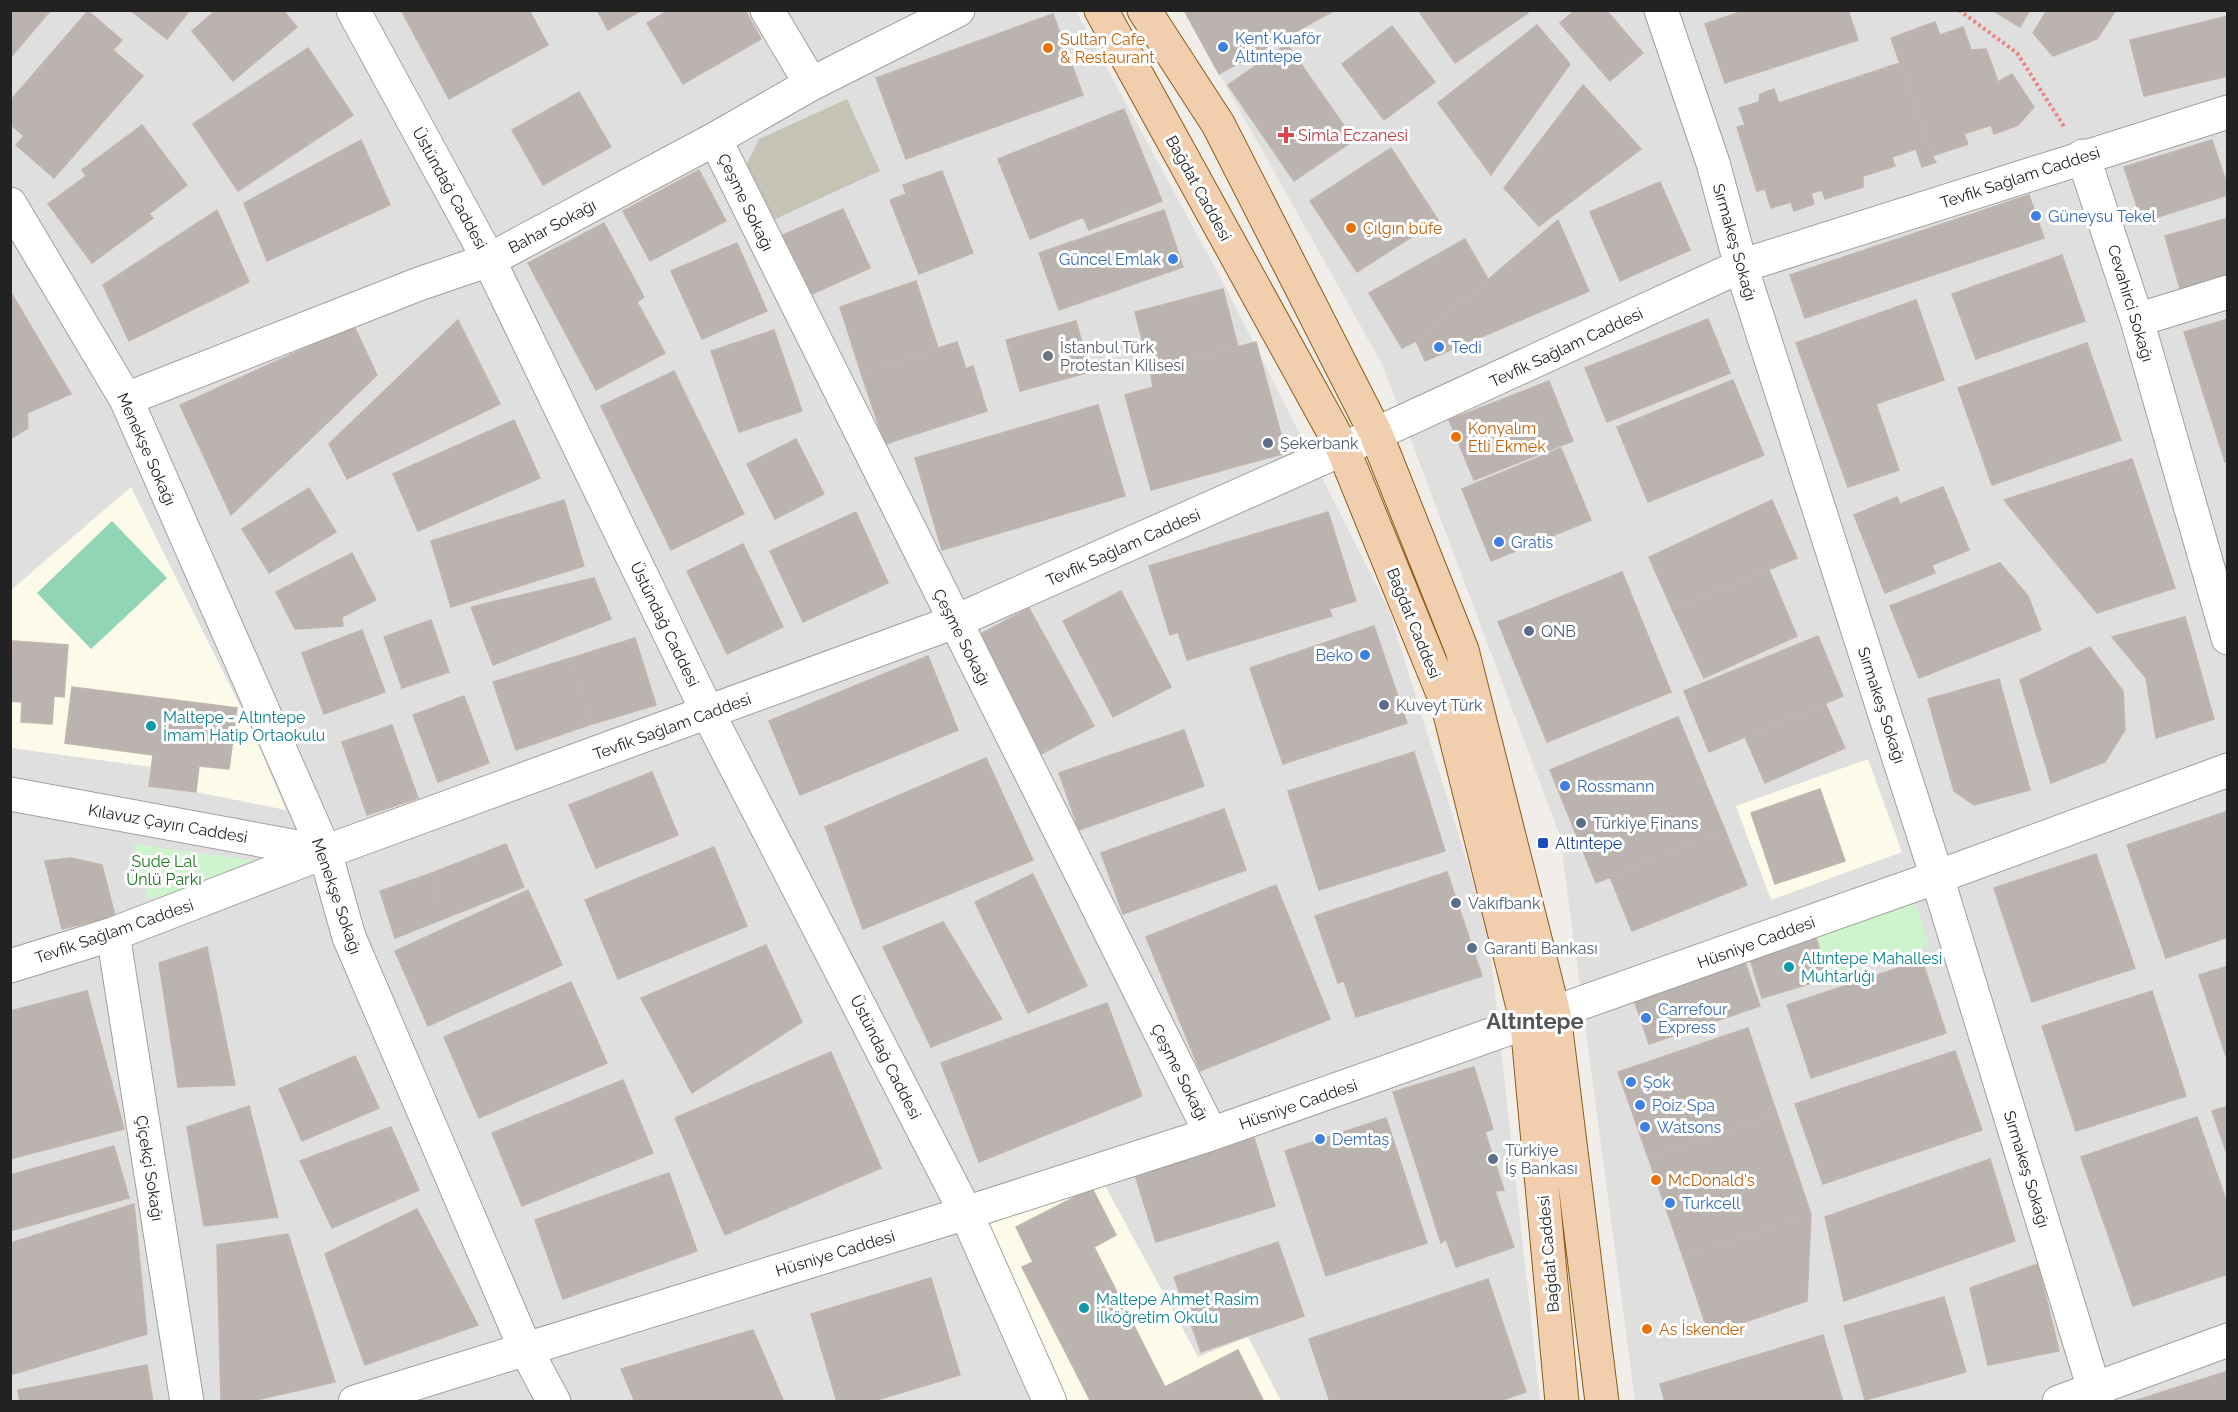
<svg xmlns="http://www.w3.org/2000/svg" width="2238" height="1412" viewBox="0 0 2238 1412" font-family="Raleway,sans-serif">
  <rect width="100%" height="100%" fill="#f1eeea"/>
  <path fill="#e0dfdf" d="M10 11H1076L1224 284 1389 610 1488 930 1540 1401H11Z
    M1184 11H2227V1401H1635L1560 836 1383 366Z"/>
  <path fill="#fcfae8" d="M131 487 253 732 286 810 196 792 149 786 151 767 11 748V590Z
    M1868 759 1902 852 1771 900 1736 806Z
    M1102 1180 1198 1357 1248 1337 1281 1401H1066L983 1219Z"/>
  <path fill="#c4c3b6" d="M847 99 880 171 773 220 747 164 759 139Z"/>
  <path fill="#cef4ce" d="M133 844 266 862 268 870 148 899Z
    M1914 900 1929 946 1829 978 1814 932Z"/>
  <path fill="#92d5b6" d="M112 521 167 578 91 649 37 593Z"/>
  <path fill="#dedede" d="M273 926 316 1020 243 1042 207 947Z"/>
  <path fill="#bab3b0" stroke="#c1b5ae" stroke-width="1.5" d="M10 10H51L10 58Z
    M130 10H190L167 39Z
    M216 10H283L297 27 233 81 192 31Z
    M401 10H529L548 45 449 99Z
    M597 10H642L608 30Z
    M669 10H745L761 39 683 84 647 23Z
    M1184 10H1335L1219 74Z
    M1424 10H1526L1528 13 1455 63 1420 13Z
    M1575 10H1606L1643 53 1610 81 1560 23Z
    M1746 10H1848L1858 40 1725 83 1705 24Z
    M1992 10H2030L2020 27Z
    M2047 10H2116L2097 39 2053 56 2033 33Z
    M88 11 122 40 113 50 143 76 54 178 16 145 24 136 10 124V101Z
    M1053 14 1083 95 906 159 876 78Z
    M2228 16V76L2144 96 2130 40Z
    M1935 22 1940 35 1963 27 1971 50 1986 49 1998 82 2012 74 2034 107 2018 125 1994 134 1991 125 1964 134 1968 144 1932 156 1891 38Z
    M1537 25 1570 64 1491 175 1438 103Z
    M1392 26 1435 82 1384 120 1342 64Z
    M1287 44 1354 140 1294 181 1228 85Z
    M308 48 353 115 238 191 193 124Z
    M1900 63 1932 156 1936 162 1922 167 1916 149 1892 157 1895 166 1863 176V187L1825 199 1822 190 1811 193 1814 204 1794 211 1791 202 1771 208 1765 189 1757 191 1737 127 1745 125 1739 108 1759 102 1760 94 1774 89 1779 103Z
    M1583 85 1641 149 1539 226 1504 188Z
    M579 92 611 147 543 185 512 130Z
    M1124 109 1162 201 1089 230 1083 217 1030 239 998 159Z
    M142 125 187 185 149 214 153 218 92 263 48 204 86 176 82 170Z
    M361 140 390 205 267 261 244 203Z
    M2212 140 2228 187V195L2142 222 2124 167Z
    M1391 148 1438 220 1357 272 1310 201Z
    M699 170 726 221 650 261 623 211Z
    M942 171 973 253 919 274 890 200 906 194 903 185Z
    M1660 182 1690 250 1620 281 1590 212Z
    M2029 195 2044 238 1805 318 1790 275Z
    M843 209 870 268 810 295 783 235Z
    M217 210 249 282 129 341 103 285Z
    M1164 210 1183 267 1059 310 1039 253Z
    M2228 218V275L2180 289 2165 236Z
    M1558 220 1589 291 1425 361 1416 341Z
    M604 223 644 297 637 302 665 353 596 390 528 263Z
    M1465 239 1488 279 1416 341 1402 348 1369 293Z
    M737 243 767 311 702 339 671 271Z
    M2062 255 2085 321 1976 359 1952 294Z
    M916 281 938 348 861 373 840 307Z
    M1223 289 1238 347 1150 370 1135 312Z
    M10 291 71 394 27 413 28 428 10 439Z
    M1916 300 1944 380 1876 404 1899 470 1848 487 1796 343Z
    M1708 319 1730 373 1607 422 1585 368Z
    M2228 319V462H2225L2184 332Z
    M458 320 500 404 347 479 329 444Z
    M1076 321 1090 372 1020 391 1006 340Z
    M354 326 377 375 231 515 180 405Z
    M774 330 802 411 739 432 711 351Z
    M957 342 966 369 973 366 987 411 885 444 861 373Z
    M1256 342 1286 453 1151 490 1125 395 1153 387 1150 370Z
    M2087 343 2121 440 1992 485 1958 388Z
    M674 371 744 514 671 550 601 406Z
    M1733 380 1764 455 1648 502 1617 427Z
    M1549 381 1573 441 1474 480 1449 420Z
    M1098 405 1125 496 942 550 915 458Z
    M514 420 540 478 418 531 393 474Z
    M796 439 824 494 775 519 747 464Z
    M1561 448 1591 520 1491 561 1462 489Z
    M2132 459 2175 588 2097 613 2004 500Z
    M1943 487 1969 550 1932 565 1935 573 1885 593 1854 515 1897 497 1900 504Z
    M309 488 336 532 269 573 242 529Z
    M564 500 584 566 451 607 431 541Z
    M1772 500 1797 558 1672 609 1649 557Z
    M856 512 888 583 803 622 770 551Z
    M1328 512 1356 601 1329 609 1332 616 1187 660 1178 632 1170 635 1149 566Z
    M743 544 783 627 727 654 687 571Z
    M352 553 376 600 342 617 343 626 295 629 276 592Z
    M2000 563 2028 596 2041 630 1919 678 1890 606Z
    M1769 570 1797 636 1704 678 1672 609Z
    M1622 572 1671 692 1547 742 1498 622Z
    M594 578 611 619 493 665 471 607Z
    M1121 591 1171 687 1113 717 1063 621Z
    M1029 608 1094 726 1041 754 977 636Z
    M2185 617 2214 719 2156 738 2146 678 2112 637Z
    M431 620 449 672 402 688 384 637Z
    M1374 626 1407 723 1283 764 1250 668Z
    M362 630 385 692 324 714 302 653Z
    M1818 636 1843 696 1709 752 1684 691Z
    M635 638 656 705 592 724 571 658Z
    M13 641 68 645 64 697 54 696 52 724 21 722 22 702 10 701Z
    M2090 647 2123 691 2125 730 2105 762 2051 783 2020 680Z
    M928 656 958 730 800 795 769 721Z
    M571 658 592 724 516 750 493 682Z
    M1999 679 2030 790 1974 805 1954 791 1928 699Z
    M72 687 237 708 229 769 199 766 196 792 149 786 153 755 65 743Z
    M464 696 489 763 438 782 413 715Z
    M1825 703 1845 748 1765 783 1745 737Z
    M1678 717 1725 830 1596 883 1550 770Z
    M392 725 418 798 367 815 342 742Z
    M1184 730 1204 786 1079 830 1059 773Z
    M1414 752 1445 851 1319 890 1288 791Z
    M986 758 1033 860 863 929 825 827Z
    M652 772 678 835 596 868 569 805Z
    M1820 789 1845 861 1775 884 1751 813Z
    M1224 809 1246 870 1123 914 1101 853Z
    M2228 811V937L2166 958 2127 845Z
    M1725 830 1747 885 1632 931 1610 877Z
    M506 844 524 887 443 919 432 873Z
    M714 847 747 926 618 979 585 900Z
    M2096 854 2135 968 2032 1002 1994 888Z
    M71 858 102 865 115 916 62 929 45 861Z
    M1447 872 1482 976 1356 1017 1344 981 1338 983 1315 916Z
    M432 873 443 919 395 938 380 891Z
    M1033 874 1087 986 1028 1013 975 902Z
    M1276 885 1330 1019 1200 1071 1146 937Z
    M528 890 562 965 428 1026 395 951Z
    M943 922 1002 1019 931 1047 883 947Z
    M1814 932 1829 978 1762 998 1749 956Z
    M766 945 802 1022 692 1093 641 998Z
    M207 947 235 1085 178 1087 159 963Z
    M1922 960 1946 1033 1811 1078 1787 1005Z
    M1745 962 1760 1006 1649 1044 1634 1000Z
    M2228 966V1062L2199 975Z
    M571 982 607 1063 479 1118 444 1037Z
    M87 991 124 1129 10 1159V1011Z
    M2152 991 2186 1096 2076 1131 2042 1026Z
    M1107 1003 1142 1096 979 1162 941 1063Z
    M1748 1028 1777 1114 1648 1157 1618 1072Z
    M1955 1051 1982 1130 1823 1184 1795 1104Z
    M831 1052 881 1168 725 1235 675 1118Z
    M355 1056 379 1108 302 1141 279 1089Z
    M1474 1067 1493 1129 1485 1132 1504 1190 1495 1191 1514 1247 1456 1267 1446 1239 1441 1243 1393 1092Z
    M623 1080 653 1153 522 1206 492 1133Z
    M249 1106 278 1217 204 1226 187 1127Z
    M2228 1106V1157L2212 1111Z
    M1777 1114 1811 1214 1683 1257 1648 1157Z
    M2197 1117 2228 1206V1274L2133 1306 2081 1157Z
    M1386 1118 1427 1243 1326 1276 1285 1151Z
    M391 1127 419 1190 332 1228 300 1161Z
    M1254 1138 1275 1206 1156 1242 1135 1175Z
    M114 1146 129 1198 10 1231V1175Z
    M1990 1159 2015 1241 1844 1301 1825 1217Z
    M669 1173 697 1251 563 1299 535 1220Z
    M1092 1188 1116 1235 1094 1247 1165 1387 1238 1350 1264 1402H1091L1022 1267 1033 1262 1016 1227Z
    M134 1204 147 1334 10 1375V1243Z
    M417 1209 478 1325 365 1365 325 1254Z
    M1811 1214 1807 1301 1709 1334 1683 1257Z
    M288 1234 335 1382 247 1402H221L217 1245Z
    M1278 1242 1304 1316 1201 1352 1174 1277Z
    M2038 1264 2059 1351 1988 1365 1970 1288Z
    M931 1278 960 1375 870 1402H837L811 1314Z
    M1488 1279 1526 1392 1497 1402H1330L1309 1339Z
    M1944 1297 1966 1372 1865 1400 1844 1326Z
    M753 1330 784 1402H635L621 1369Z
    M1823 1335 1843 1402H1665L1660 1384Z
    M147 1365 153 1402H20L18 1390Z
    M2228 1371V1402H2131Z"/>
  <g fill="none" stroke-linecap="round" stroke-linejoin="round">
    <g stroke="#9f9f9f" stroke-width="35">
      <path id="minor" d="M353 10 489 260 708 713 966 1213 1050 1402
        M767 10 811 84
        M1661 10 1713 163 1741 266 1937 877 2098 1402
        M715 139 1211 1134
        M2083 156 2137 320 2228 638
        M10 204 126 399 325 852 349 937 525 1348 554 1402
        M2137 320 2228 292
        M126 399 419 284 489 260 715 139 811 84 958 10
        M10 794 325 852
        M113 934 187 1402
        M10 966 113 934 325 852 954 622 1343 449 1741 266 2228 112
        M355 1402 966 1213 1211 1134 1937 877 2228 770
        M2059 1402 2228 1340"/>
    </g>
    <g stroke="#8c5b14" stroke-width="35">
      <path id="major" d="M1101 10 1343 449 1448 706 1527 1023 1562 1402
        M1144 10 1218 124 1376 434 1462 650 1554 1014 1602 1402"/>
    </g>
    <path stroke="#e98582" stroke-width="4" stroke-dasharray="3 3" stroke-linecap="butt" d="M1959 10 2017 53 2065 128"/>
    <use href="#minor" stroke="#fff" stroke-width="33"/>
    <use href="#major" stroke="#f1cfae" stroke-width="33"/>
  </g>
  <g fill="#3f7fe0" stroke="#fff" stroke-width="2">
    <circle cx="1223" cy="47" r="6"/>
    <circle cx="2036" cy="216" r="6"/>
    <circle cx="1173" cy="259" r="6"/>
    <circle cx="1439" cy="347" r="6"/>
    <circle cx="1499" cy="542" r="6"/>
    <circle cx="1365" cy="655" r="6"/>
    <circle cx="1565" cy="786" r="6"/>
    <circle cx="1646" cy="1018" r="6"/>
    <circle cx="1631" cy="1082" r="6"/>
    <circle cx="1640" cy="1105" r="6"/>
    <circle cx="1645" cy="1127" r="6"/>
    <circle cx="1320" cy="1139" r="6"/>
    <circle cx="1670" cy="1203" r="6"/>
  </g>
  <g fill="#e8710a" stroke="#fff" stroke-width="2">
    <circle cx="1048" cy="48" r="6"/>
    <circle cx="1351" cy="228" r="6"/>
    <circle cx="1456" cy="437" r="6"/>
    <circle cx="1656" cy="1180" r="6"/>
    <circle cx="1647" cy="1329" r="6"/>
  </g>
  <path fill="#e0444e" stroke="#fff" stroke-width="2" d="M1283 126h6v6h6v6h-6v6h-6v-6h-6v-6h6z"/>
  <circle fill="#6b7280" stroke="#fff" stroke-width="2" cx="1048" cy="356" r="6"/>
  <g fill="#5c6f8a" stroke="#fff" stroke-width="2">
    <circle cx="1268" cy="443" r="6"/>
    <circle cx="1529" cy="631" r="6"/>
    <circle cx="1384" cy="705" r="6"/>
    <circle cx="1581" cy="823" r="6"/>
    <circle cx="1456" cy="903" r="6"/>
    <circle cx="1472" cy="948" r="6"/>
    <circle cx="1493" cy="1159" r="6"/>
  </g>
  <g fill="#0f9aa8" stroke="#fff" stroke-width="2">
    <circle cx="151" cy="726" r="6"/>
    <circle cx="1789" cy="967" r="6"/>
    <circle cx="1084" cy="1308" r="6"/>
  </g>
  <rect fill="#1a4fb4" stroke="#fff" stroke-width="2" x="1537" y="837" width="12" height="12" rx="3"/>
  <g text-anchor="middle" stroke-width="6" stroke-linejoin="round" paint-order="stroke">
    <g font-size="16" fill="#366cbe" stroke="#fff" text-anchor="start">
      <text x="1235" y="44">Kent Kuaför<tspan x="1235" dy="18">Altıntepe</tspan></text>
      <text x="2048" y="222">Güneysu Tekel</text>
      <text x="1161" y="265" text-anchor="end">Güncel Emlak</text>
      <text x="1451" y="353">Tedi</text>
      <text x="1511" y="548">Gratis</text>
      <text x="1353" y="661" text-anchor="end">Beko</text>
      <text x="1577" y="792">Rossmann</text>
      <text x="1658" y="1015">Carrefour<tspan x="1658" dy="18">Express</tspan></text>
      <text x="1643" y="1088">Şok</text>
      <text x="1652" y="1111">Poiz Spa</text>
      <text x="1657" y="1133">Watsons</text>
      <text x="1332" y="1145">Demtaş</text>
      <text x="1682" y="1209">Turkcell</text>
    </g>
    <g font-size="16" fill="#c56008" stroke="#fff" text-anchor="start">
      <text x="1060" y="45">Sultan Cafe<tspan x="1060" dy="18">&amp; Restaurant</tspan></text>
      <text x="1363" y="234">Çılgın büfe</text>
      <text x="1468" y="434">Konyalım<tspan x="1468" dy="18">Etli Ekmek</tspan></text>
      <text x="1668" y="1186">McDonald's</text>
      <text x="1659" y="1335">As İskender</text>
    </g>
    <g font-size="16" fill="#be3a42" stroke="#fff" text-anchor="start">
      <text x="1298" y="141">Simla Eczanesi</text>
    </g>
    <g font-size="16" fill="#222" stroke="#fff">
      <text transform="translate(2020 177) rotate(-18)" y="6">Tevfik Sağlam Caddesi</text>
      <text transform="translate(450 188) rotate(61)" y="6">Üstündağ Caddesi</text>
      <text transform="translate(1199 188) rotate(61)" y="6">Bağdat Caddesi</text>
      <text transform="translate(746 202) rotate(64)" y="6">Çeşme Sokağı</text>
      <text transform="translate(552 226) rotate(-28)" y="6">Bahar Sokağı</text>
      <text transform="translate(1735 242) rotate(74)" y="6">Sırmakeş Sokağı</text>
      <text transform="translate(2131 303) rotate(73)" y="6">Cevahirci Sokağı</text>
      <text transform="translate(1566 347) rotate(-25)" y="6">Tevfik Sağlam Caddesi</text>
      <text transform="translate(147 449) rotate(66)" y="6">Menekşe Sokağı</text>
      <text transform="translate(1123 547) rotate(-24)" y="6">Tevfik Sağlam Caddesi</text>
      <text transform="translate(1414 623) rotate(68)" y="6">Bağdat Caddesi</text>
      <text transform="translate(665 624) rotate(64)" y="6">Üstündağ Caddesi</text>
      <text transform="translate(962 637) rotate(63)" y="6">Çeşme Sokağı</text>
      <text transform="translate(1882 705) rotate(72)" y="6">Sırmakeş Sokağı</text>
      <text transform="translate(672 726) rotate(-20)" y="6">Tevfik Sağlam Caddesi</text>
      <text transform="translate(168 823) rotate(10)" y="6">Kılavuz Çayırı Caddesi</text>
      <text transform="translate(337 896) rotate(71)" y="6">Menekşe Sokağı</text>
      <text transform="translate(114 931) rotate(-19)" y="6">Tevfik Sağlam Caddesi</text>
      <text transform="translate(1756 942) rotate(-20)" y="6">Hüsniye Caddesi</text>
      <text transform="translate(886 1057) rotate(63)" y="6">Üstündağ Caddesi</text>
      <text transform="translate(1180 1072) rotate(63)" y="6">Çeşme Sokağı</text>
      <text transform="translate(1298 1104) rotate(-19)" y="6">Hüsniye Caddesi</text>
      <text transform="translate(150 1168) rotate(81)" y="6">Çiçekçi Sokağı</text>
      <text transform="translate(2027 1169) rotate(73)" y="6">Sırmakeş Sokağı</text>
      <text transform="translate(835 1253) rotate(-17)" y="6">Hüsniye Caddesi</text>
      <text transform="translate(1548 1254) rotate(-95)" y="6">Bağdat Caddesi</text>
    </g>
    <g font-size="16" fill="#5b616d" stroke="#fff" text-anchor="start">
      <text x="1060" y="353">İstanbul Türk<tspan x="1060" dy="18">Protestan Kilisesi</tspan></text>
    </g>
    <g font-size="16" fill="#4e5e75" stroke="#fff" text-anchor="start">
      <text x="1280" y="449">Şekerbank</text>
      <text x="1541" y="637">QNB</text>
      <text x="1396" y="711">Kuveyt Türk</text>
      <text x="1593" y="829">Türkiye Finans</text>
      <text x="1468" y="909">Vakıfbank</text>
      <text x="1484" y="954">Garanti Bankası</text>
      <text x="1505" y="1156">Türkiye<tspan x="1505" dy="18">İş Bankası</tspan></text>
    </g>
    <g font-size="16" fill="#0d838f" stroke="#fff" text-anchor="start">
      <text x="163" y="723">Maltepe - Altıntepe<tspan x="163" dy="18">İmam Hatip Ortaokulu</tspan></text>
      <text x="1801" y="964">Altıntepe Mahallesi<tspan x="1801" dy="18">Muhtarlığı</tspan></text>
      <text x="1096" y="1305">Maltepe Ahmet Rasim<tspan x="1096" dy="18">İlköğretim Okulu</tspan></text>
    </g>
    <g font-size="16" fill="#164399" stroke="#fff" text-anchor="start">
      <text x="1555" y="849">Altıntepe</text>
    </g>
    <g font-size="16" fill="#1b751b" stroke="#fff">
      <text x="164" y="867">Sude Lal<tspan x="164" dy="18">Ünlü Parkı</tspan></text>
    </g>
    <g font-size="22" font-weight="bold" fill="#555" stroke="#fff">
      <text x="1535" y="1029">Altıntepe</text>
    </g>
  </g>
  <rect width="2238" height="1412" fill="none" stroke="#222222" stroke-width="24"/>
</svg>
